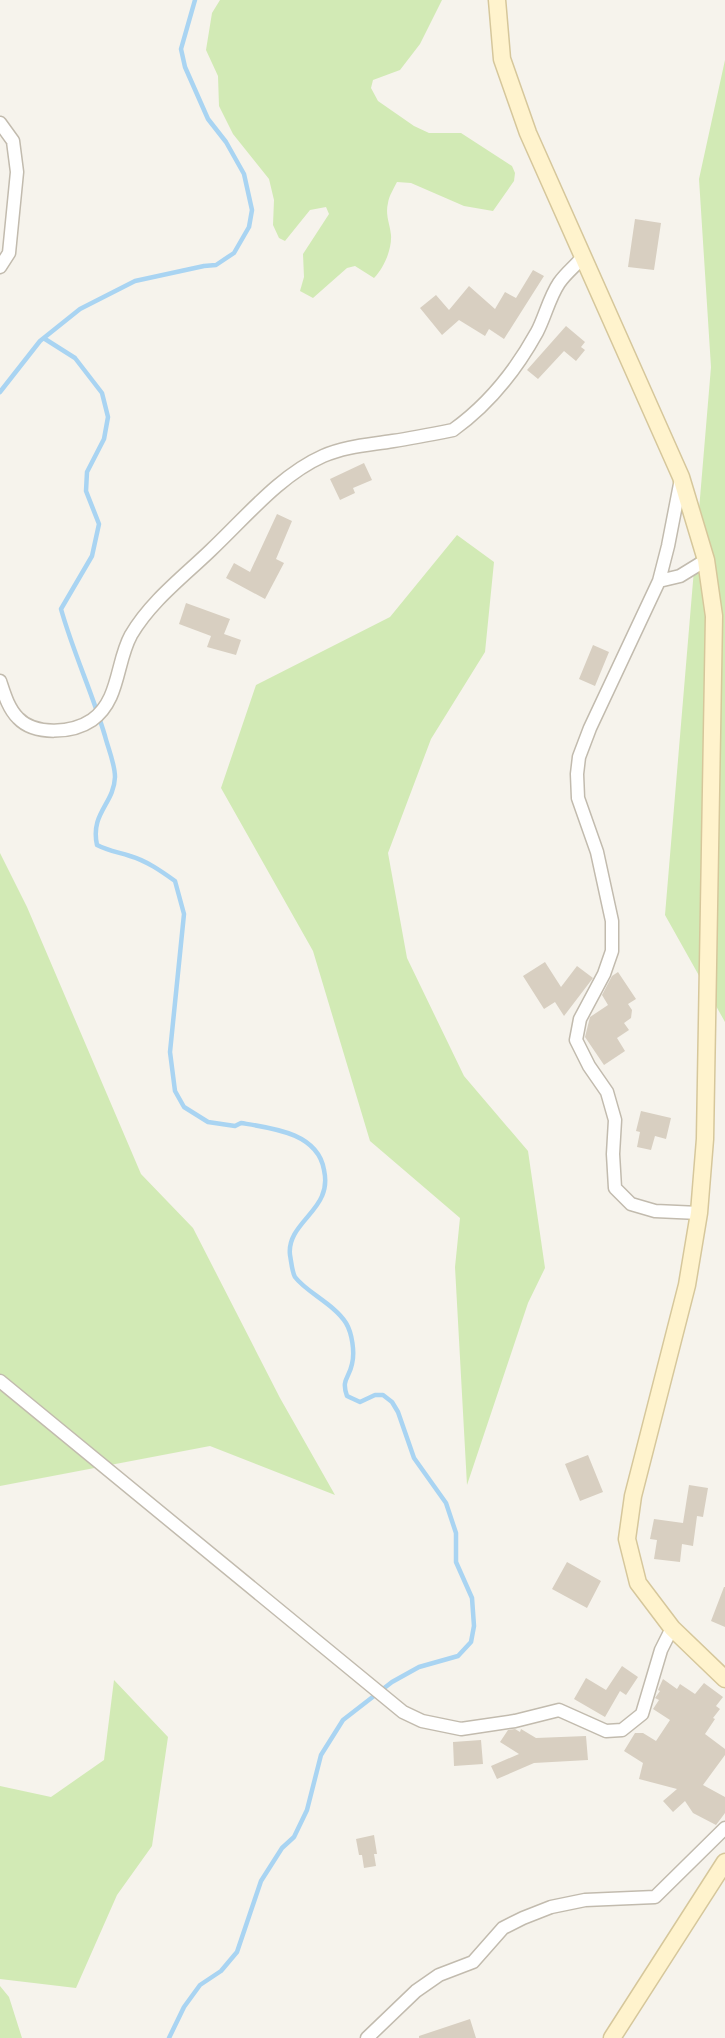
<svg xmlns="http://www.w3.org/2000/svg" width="725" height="2038" viewBox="0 0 725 2038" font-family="Manrope,sans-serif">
  <rect width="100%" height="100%" fill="#f6f3ec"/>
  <path fill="#d2eab5" d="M220 0H442L420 44 400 70 373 80 371 88 378 101 414 126 429 133H461L512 166 515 173 514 181 493 211 464 206 411 183 397 182C394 188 389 196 388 203 385 215 390 224 391 235 392 249 384 268 374 278L355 266 347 268 313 298 300 291 304 277 303 254 329 214 326 207 310 210 285 241 279 238 273 225 274 200 269 179 233 134 219 106 218 76 206 50 212 13Z
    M725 60V1022L665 915 711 367 699 179Z
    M457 535 494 562 485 652 431 739 388 853 407 958 464 1076 528 1151 545 1268 528 1303 467 1485 455 1267 460 1218 370 1141 313 951 221 788 256 685 390 617Z
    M0 853 27 907 141 1174 193 1228 280 1398 335 1495 210 1446 0 1486Z
    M114 1680 168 1737 152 1846 117 1895 76 1988 0 1979V1786L51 1797 104 1760Z
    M0 1986 9 1997 22 2038H0Z"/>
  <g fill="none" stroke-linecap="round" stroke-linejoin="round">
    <path stroke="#a9d4f2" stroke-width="4.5" d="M45 339 75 358 102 393 108 417 104 439 87 472 86 491 99 524 92 556 61 609C73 652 92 692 105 736 108 748 115 764 115 777 114 804 90 813 97 845 109 851 118 852 130 856 147 861 161 871 175 881L184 914 170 1052 175 1091 184 1107 208 1122 235 1126 241 1123C272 1128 318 1133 324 1170 326 1179 326 1187 322 1196 314 1216 287 1230 290 1255 291 1260 292 1272 295 1277 306 1292 334 1304 346 1323 352 1333 355 1352 352 1364 349 1379 341 1379 347 1396L360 1402 375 1395H383L392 1402 398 1412 414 1458 446 1503 456 1533V1562L472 1598 474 1626 471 1642 458 1656 419 1667 392 1682 343 1720 321 1755 307 1810 294 1837 282 1848 261 1881 237 1952 221 1971 200 1985 184 2007 169 2038
      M0 392 40 341 80 309 135 281 204 266 216 265 234 253 249 227 252 210 244 174 226 142 208 119 185 67 181 49 195 0"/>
  </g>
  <path fill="#d8cfc1" d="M635 219 661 223 654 270 628 267Z
    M533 270 544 276 504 339 489 329 485 336 459 320 442 335 420 308 436 295 449 310 469 286 495 309 505 292 516 298Z
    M566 326 585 342 581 347 585 350 576 361 564 351 538 379 527 370Z
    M364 463 372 480 353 488 355 493 340 500 330 479Z
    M277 514 292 521 276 559 284 563 265 599 226 578 234 563 250 572Z
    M186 603 230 619 224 634 241 640 236 655 207 647 211 636 179 624Z
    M593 645 609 652 595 686 579 679Z
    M545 962 561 987 577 966 593 978 564 1016 555 1002 544 1009 523 976Z
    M618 972 636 999 628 1004 632 1010 631 1018 624 1023 629 1030 617 1038 625 1051 604 1065 585 1037 590 1017 608 1005 602 995 612 976Z
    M641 1111 671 1118 666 1139 655 1136 651 1150 637 1147 640 1132 636 1131Z
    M588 1455 603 1492 580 1501 565 1464Z
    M689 1485 708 1488 703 1517 697 1516 693 1546 682 1544 680 1562 654 1559 657 1540 650 1539 654 1519 683 1523Z
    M567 1562 601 1581 587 1608 552 1589Z
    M724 1587H725V1627L711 1621Z
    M622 1666 638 1677 626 1695 620 1691 605 1717 574 1699 586 1678 606 1690Z
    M663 1679 677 1689 680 1684 695 1694 704 1683 723 1697 716 1706 720 1709 713 1718 715 1719 705 1734 725 1749V1755L703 1785 725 1797V1813L716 1825 693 1813 685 1801 673 1812 663 1801 677 1789 639 1779 643 1763 624 1751 635 1733H643L656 1741 670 1720 653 1709 659 1700 655 1698 660 1691 658 1690Z
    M515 1729 520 1732 521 1729 536 1738 586 1736 588 1760 534 1763 497 1779 491 1766 519 1754 500 1742 508 1730Z
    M481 1740 483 1764 454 1766 453 1742Z
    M374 1835 377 1854H374L376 1866 364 1868 362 1855H359L356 1839Z
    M470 2019 476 2038H419V2036Z"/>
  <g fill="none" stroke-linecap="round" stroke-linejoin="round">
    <g stroke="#c2bbae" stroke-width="15">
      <path id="street" d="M0 123 13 141 17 172 9 253 0 267
        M681 479 668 546 659 581 590 728 579 757 577 774 578 798 597 852 612 921V951L604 974 580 1019 576 1040 589 1066 607 1092 615 1120 613 1154 615 1188 631 1204 655 1211 699 1213
        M659 581 680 576 706 560
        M0 681C4 693 8 708 18 718 35 736 73 733 92 720 120 700 116 662 131 635 151 601 183 577 211 550 245 518 280 475 323 456 346 446 369 445 393 441 413 438 433 434 453 430 488 405 516 370 537 332 545 317 549 298 559 283 565 274 575 266 582 258
        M0 1381 403 1712 422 1721 461 1729 515 1721 559 1710 606 1731 622 1730 642 1714 661 1650 672 1628
        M367 2038 416 1991 439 1975 473 1962 503 1928 523 1918 551 1907 585 1900 655 1897 725 1828"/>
    </g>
    <g stroke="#d6c79b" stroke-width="19">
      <path id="secondary" d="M497 0 502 59 528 133 681 477 706 560 714 616 705 1139 699 1213 687 1285 633 1496 627 1539 638 1583 672 1628 725 1679
        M612 2038 725 1862"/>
    </g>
    <use href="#street" stroke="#fff" stroke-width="12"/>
    <use href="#secondary" stroke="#fff3cd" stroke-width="16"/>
  </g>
</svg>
